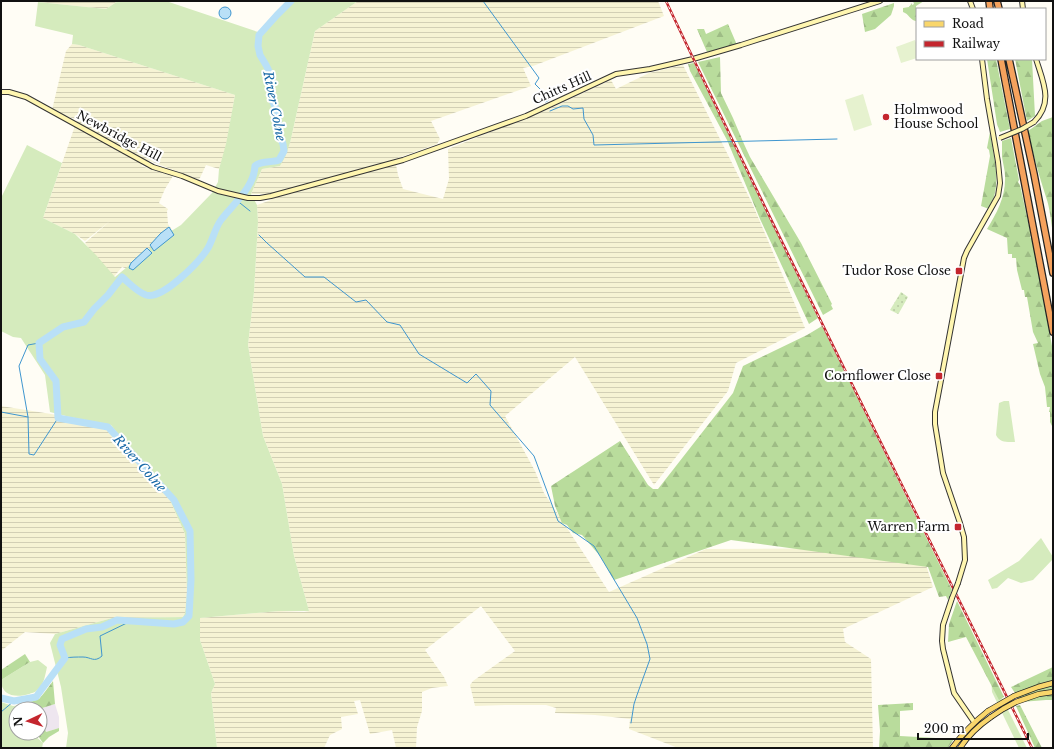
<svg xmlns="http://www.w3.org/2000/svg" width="1054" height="749" viewBox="0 0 1054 749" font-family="'Libre Baskerville',serif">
  <defs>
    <pattern id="farmland-rules" width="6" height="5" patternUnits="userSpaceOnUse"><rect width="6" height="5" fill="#f6f3d4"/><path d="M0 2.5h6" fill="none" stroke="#d2cfb5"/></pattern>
    <pattern id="forest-firs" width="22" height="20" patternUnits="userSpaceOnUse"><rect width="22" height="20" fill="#b9dc9c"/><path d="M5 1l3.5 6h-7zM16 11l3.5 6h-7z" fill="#9ebc85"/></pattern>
    <pattern id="park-dots" width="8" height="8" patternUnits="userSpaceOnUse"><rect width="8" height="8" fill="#d5ebbd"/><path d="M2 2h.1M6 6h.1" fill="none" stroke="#b6c8a1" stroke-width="1.8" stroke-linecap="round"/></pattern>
  </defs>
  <rect width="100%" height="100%" fill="#fffdf5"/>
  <path fill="#eee6ef" d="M55 704 59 717V728L46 732 40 714V709H39Z"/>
  <path fill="url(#farmland-rules)" d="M39 1H118L106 9 38 2Z
    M358 1H658L664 16 533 66 523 68 531 86 431 121 440 139 437 144 395 159 398 175 403 189 443 199 449 179 448 149 553 107 611 80 616 89 649 73 683 65 752 203 805 328 736 363 728 391 654 485 575 357 505 416 535 471 544 493 609 592 706 549 863 548 925 562 933 587 843 629 845 642 871 659 873 748H678L629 729 630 719 595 715 555 713 556 708 546 705H505L475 706 470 685 473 681 515 651 481 606 425 650 444 677 448 686 432 688 422 692V711L417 727 416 748H396L392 730 370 734 360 700 354 701 358 714 341 717 342 729 330 735 324 748H217L211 693 215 684 200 640V618L279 611 304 612 309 611 294 556 282 484 263 436 248 345 254 292 258 222 257 205 271 200 268 194H251L262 169 280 166 290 143 315 31Z
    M72 44 79 45 235 95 226 146 219 169 206 165 199 180 150 161 141 166 173 176 165 189 159 203 168 209 167 211 168 224 175 234 133 271 122 267 112 279 85 243 110 221 85 241 75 234 43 218 77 120 52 110 66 51Z
    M1 406 70 417 111 425 170 500 185 534 187 593 185 613 183 617 112 618 55 634 25 632 1 651Z"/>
  <path fill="#d5ebbd" d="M118 1H166L258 32 288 1H358L315 31 290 143 285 157 280 166 262 169 251 194 257 205 258 222 254 292 248 345 263 436 282 484 294 556 309 611H279L200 618V640L215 684 211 693 217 748H66L68 733 61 687 50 643 55 634 112 618 183 617 185 613 187 593 185 534 170 500 111 425 70 417 50 412 45 375 21 338 13 337 1 331V198L27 145 62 163 43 218 75 234 96 255 115 277 168 233 181 225 212 193 218 182 219 169 226 144 235 95 79 45 72 44 73 35 35 26 38 2 106 9Z
    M1004 401H1009L1015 442C1007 442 1000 443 996 435L999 403Z
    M1041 538 1053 557V559L1033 580 1021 583 1008 578 997 588 992 589 988 580 1019 561Z
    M38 660 47 667C45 676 44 686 35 692 35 692 29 694 29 694 16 698 1 696 1 680L30 662Z
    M991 676 1027 748H1019L992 692Z
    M1 702 13 706 23 705V709H16V733H32L43 743 42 748H1Z"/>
  <path fill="url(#forest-firs)" d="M913 1H924L916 6V21C910 20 909 14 903 12V8L909 7 912 3V5L914 4Z
    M894 3V6L891 15 875 29 865 32 862 14Z
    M728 24 737 45 707 52 697 29H704L706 34Z
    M720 57 721 93 733 118 744 144 750 157 801 243 832 304 831 305 833 309 823 315 698 62Z
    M987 59H996L1010 129 1000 132 997 124Z
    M1015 59H1032L1035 116 1027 121Z
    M694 63 818 318 809 324 760 219 727 140 690 71 688 64Z
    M1053 117V234C1051 222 1050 208 1046 197 1039 176 1033 154 1028 131L1042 121Z
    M990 132C993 153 1000 176 994 197 992 201 990 205 989 209L981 206 990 156 989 150 987 148Z
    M1011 138 1019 180 1018 182 1020 185 1031 235 1030 237 1032 239 1042 289 1041 290 1042 292 1052 346V348L1053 349V428L1050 422V412H1049L1050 407H1047L1045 387 1040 374 1033 344 1038 343 1033 332 1027 297H1025L1024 290H1022L1017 270 1016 258H1012V254H1008L1007 238 987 229C997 213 1006 196 1005 176 1005 170 1003 164 1002 157 1002 152 1002 147 1002 141Z
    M822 326 922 529 921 530V531H923L952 590 948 600 946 596 939 597 928 567 731 540 614 580 600 556 582 535 573 533 567 525 562 523 555 506 551 486 620 441 648 485 653 489H658L733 393 743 366 807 335Z
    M957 601 1004 697 999 700 966 637 948 642 949 624Z
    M25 654 30 662 1 680V670Z
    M1053 667V700H1046L1021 702 1011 687Z
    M53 681 55 704 39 709H25L24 704 39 699 44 693Z
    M913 703V710L900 711V736L954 739 948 748H879L880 731 878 705Z
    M1020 705 1042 748H1035L1016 706Z
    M40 714 46 732 59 728V731L49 737 43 743 36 733H40Z"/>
  <path fill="url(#park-dots)" d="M901 292 908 297 899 313 898 314 890 310Z"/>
  <path fill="#e6f2cf" d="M915 40 917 45V58L901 63 896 47Z
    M863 94 872 125 854 131 845 100Z"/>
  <path fill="#b9e0f7" stroke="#3f96cf" d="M219 13a6 6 0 1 1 12 0a6 6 0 1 1-12 0Z
    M169 227 174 235 154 251 150 245 160 234 161 233Z
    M147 248 152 253 133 270 129 268 130 265 131 263Z"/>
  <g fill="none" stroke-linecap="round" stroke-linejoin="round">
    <path stroke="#3f96cf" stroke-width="1" d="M483 1 539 78 535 84 550 99 546 102
      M550 111 562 106H568L573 109 583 108 584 119 593 135 594 145 837 139
      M236 202 240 203 250 211
      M259 235 267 243 305 277H324L356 302 366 300 387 322 400 325 419 354 467 383 476 374 491 391 490 405 534 456 558 521 594 546 637 618 647 644 650 659 637 695 634 704 631 723
      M39 343 28 345 19 366 28 417 29 454 34 455 58 418
      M1 412 28 417
      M65 658C71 657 77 657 83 657 91 657 94 663 102 656L100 636 131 621
      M1 712 14 701"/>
    <path stroke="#b9e0f7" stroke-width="7" d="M1 698 14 701 36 697 65 658 60 645 62 639 86 629 102 627 117 620 174 624 183 622 189 616 191 580 190 531 174 500 108 427 58 418 56 381 40 359 39 343 63 327 84 322 94 309 108 295 122 277C129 283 137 292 146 295 163 300 200 261 208 248 213 239 215 228 221 220 233 204 254 188 255 166 261 160 271 163 279 160L284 151 283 144 280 137 279 129 278 113 272 100 271 95 272 82 270 73 266 65 260 55 258 46 259 35 277 15 291 1"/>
    <g stroke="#333" stroke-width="6">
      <path id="secondary" d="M970 1 973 9
        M1022 1 1023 9
        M1 92H9L26 97 153 167 182 176 218 191 248 198H260L271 196 403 160 526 116 616 74 650 69 693 59 741 45 880 1
        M1034 122C1054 102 1043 82 1036 59
        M958 583 965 560 964 537 960 523 943 473 935 424V412L964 258 967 251 998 196 1000 183 998 162 987 99 982 59
        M952 598 943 625 942 641 943 649 954 693 974 722"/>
    </g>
    <g stroke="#222" stroke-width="6">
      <path id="primary" d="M1014 696 1038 687 1053 683
        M1016 702 1039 694 1053 692
        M952 748C963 733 974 722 988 711
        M960 748C969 734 978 726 991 717"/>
    </g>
    <g stroke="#222" stroke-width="8">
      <path id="highway" d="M989 1 990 9
        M997 1 999 9
        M1001 59 1053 332
        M1009 59 1034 174 1053 273"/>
    </g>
    <use href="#secondary" stroke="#fff6b0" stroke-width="4"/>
    <use href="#primary" stroke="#f9d66b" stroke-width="4.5"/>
    <use href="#highway" stroke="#f5a25d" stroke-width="5.5"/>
    <g stroke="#c4262e" stroke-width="2.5">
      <path id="rail" d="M666 1C784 252 910 499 1032 748"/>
    </g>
    <use href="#rail" stroke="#fff" stroke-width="1" stroke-dasharray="3" stroke-linecap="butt"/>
    <g stroke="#333" stroke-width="6" stroke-linecap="butt">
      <path id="secondary-bridge" d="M1000 138 1022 129 1034 122
        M952 598 958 583"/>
    </g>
    <g stroke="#222" stroke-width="6" stroke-linecap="butt">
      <path id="primary-bridge" d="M988 711 1014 696
        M991 717 1003 709 1016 702"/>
    </g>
    <use href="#secondary-bridge" stroke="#fff6b0" stroke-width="4"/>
    <use href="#primary-bridge" stroke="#f9d66b" stroke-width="4.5"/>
  </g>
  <g fill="#c4262e" stroke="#fff" stroke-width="1.5">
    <circle cx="886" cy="117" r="4"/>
    <rect x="955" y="267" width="8" height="8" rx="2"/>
    <rect x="935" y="372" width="8" height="8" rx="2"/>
    <rect x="954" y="523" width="8" height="8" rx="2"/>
  </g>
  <g text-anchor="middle" stroke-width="4" stroke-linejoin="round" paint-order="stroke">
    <g font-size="12" fill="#111" stroke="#fff">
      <text transform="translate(562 88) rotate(-24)" y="4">Chitts Hill</text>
      <text transform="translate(119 136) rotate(28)" y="4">Newbridge Hill</text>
    </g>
    <g font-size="12" fill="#111" stroke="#fff" text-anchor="end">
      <text x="894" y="114" text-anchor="start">Holmwood<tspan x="894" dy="14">House School</tspan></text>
      <text x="951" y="275">Tudor Rose Close</text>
      <text x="931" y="380">Cornflower Close</text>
      <text x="950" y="531">Warren Farm</text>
    </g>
    <g font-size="13" font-style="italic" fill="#1768a6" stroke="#fff">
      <text transform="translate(275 106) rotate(79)" y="5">River Colne</text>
      <text transform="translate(140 463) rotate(48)" y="5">River Colne</text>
    </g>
  </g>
  <rect width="1054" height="749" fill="none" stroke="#111111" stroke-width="4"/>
  <rect x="916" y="8" width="130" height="52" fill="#ffffff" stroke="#a0a0a0"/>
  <rect x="924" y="21" width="20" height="6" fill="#f9d66b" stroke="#a0a0a0"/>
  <text x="952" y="28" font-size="12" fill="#111111">Road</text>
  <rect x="924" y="41" width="20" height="6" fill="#c4262e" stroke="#a0a0a0"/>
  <text x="952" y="48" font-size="12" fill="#111111">Railway</text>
  <g transform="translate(28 721) rotate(266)"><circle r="19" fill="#ffffff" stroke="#a0a0a0"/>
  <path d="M0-3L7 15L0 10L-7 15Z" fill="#c4262e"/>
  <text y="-6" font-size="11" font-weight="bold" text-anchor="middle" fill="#111111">N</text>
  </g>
  <path d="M918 733v6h110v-6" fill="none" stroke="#111111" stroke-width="2"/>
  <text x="924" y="733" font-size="12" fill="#111111" stroke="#ffffff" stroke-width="3" paint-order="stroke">200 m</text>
</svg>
